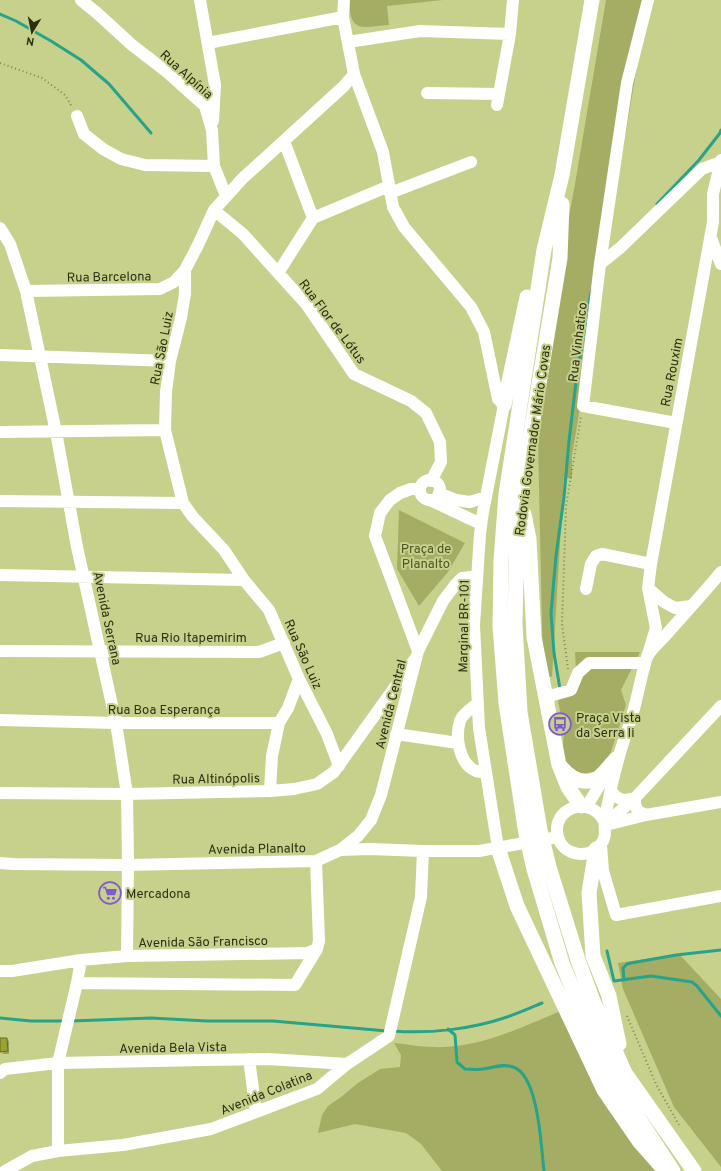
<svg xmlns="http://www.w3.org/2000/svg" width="721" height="1171" viewBox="0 0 721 1171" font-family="Overpass,sans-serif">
  <defs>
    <filter id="shadow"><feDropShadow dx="3" dy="3" stdDeviation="1" flood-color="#0004"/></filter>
  </defs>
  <rect width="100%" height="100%" fill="#c7d18b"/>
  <path fill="#a4ad63" d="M349 0H443L387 6 389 25C362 27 350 34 349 0Z
    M606 0H648L572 456V479L564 477 552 677 543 675 537 390 575 184Z
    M399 510 465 543 448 572 419 606 397 569Z
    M575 652H640L621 690 626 705 611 752 601 769 593 772 582 774 571 770 562 756 564 732 557 695 577 690Z
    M679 954 721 999V1167L674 1107 623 989 618 963Z
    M563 1010 656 1171H442L421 1144 406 1133 355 1124 318 1133 322 1115 328 1106 341 1097 358 1083 380 1069 400 1067 401 1055 394 1043C407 1044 420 1047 433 1047 479 1049 522 1027 563 1010Z"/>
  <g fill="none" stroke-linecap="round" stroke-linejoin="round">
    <path stroke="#27a389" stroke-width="3" d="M0 14 16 21 51 41 81 60 109 84 151 133
      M657 204 699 160 720 133 721 130
      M560 689 554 653 551 613 556 556 564 497 569 441 576 382 591 292
      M607 951 614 981 651 976 692 982 697 986 721 1016
      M624 980 623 968 627 964 631 963 676 955 721 950
      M0 1018 31 1021H64
      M72 1021 151 1018 207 1021H273L387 1031
      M448 1029 455 1035 457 1062 465 1069C471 1069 477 1070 483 1069 493 1068 503 1063 513 1067 539 1075 541 1148 544 1171
      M393 1031C430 1034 472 1029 507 1017 519 1013 530 1008 542 1003"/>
  </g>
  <path fill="#99a42c" stroke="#646b27" filter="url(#shadow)" d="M0 1038H7L8 1051 0 1052Z"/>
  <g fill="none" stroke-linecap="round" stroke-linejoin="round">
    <path stroke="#7f8653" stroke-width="2" stroke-dasharray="1 3" stroke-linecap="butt" d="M0 63 42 78 65 95 72 107
      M568 669 562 624 566 506 581 417
      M627 1016 656 1084 680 1127"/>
    <path stroke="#fff" stroke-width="12" d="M81 0 97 13 132 45 167 72 205 106 212 130 214 166 226 196
      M200 0 215 85 213 121
      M344 0 343 17 354 74 383 152 393 207 404 227 471 307 484 332 498 399 504 405 483 512 480 534 474 625 479 728 498 848
      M648 0 627 83 600 264 583 406 676 423
      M348 42 420 31 510 34
      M208 43 343 17
      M427 93 499 94
      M497 105 510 34 513 0
      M77 116 84 134 103 149 121 159 145 165 214 166
      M284 141 313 218
      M390 193 471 162
      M214 210 243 234 307 305 354 374 411 401 426 413 440 442 441 462 431 481
      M0 228 10 244 26 291 56 432 77 547 116 723 127 794 128 865 127 956
      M711 238 721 264
      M600 264 620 248 702 169 720 162
      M278 273 313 218 389 186
      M26 291 160 289 174 282 185 270
      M0 355 170 361
      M0 432 165 430
      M420 490a10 10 0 1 1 20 0a10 10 0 1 1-20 0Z
      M439 493 456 500 470 502 486 497
      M430 500 481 524
      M0 501 183 503
      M0 575 244 580
      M648 588 664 602 675 608 691 606
      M586 589 591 564 596 556 602 554 651 564
      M0 651 259 652 284 643
      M418 651 375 536 380 513 390 500 400 493 411 489H420
      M647 657 656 628 648 588 651 564 713 222V194L721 160
      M546 697 571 690 578 673 589 663H645
      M478 703C472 708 463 713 460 721 455 737 459 764 476 771 479 772 483 772 486 773
      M0 720 116 723H279L288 708 299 679
      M396 734 458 743
      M339 766 327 734 299 679 269 610 244 580 224 550 193 517 183 503 165 430 166 392 170 361 181 318 185 294V270L199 243 214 210 242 179 344 86 354 74
      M611 790C617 801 625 801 635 798V805L638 811 646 815
      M270 791 272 756 279 723
      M0 793 127 794 270 791 294 789 317 784 334 772 415 659
      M587 806 608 771
      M604 821C590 794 550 808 558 837 563 856 590 860 601 844 608 835 603 827 605 818 609 796 614 774 620 753 624 738 630 724 634 709 637 697 640 684 643 671 645 667 645 661 647 657 651 649 660 642 665 636 684 614 703 594 721 572
      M605 824 635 798 721 706
      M606 825 646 815 721 802
      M601 845 603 871 616 915 721 896
      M340 850 358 836 371 820 381 795 418 651 443 601 455 585 462 578 470 577 477 583
      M0 863 13 864 128 865 316 861 340 850 370 849 423 851H479L558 837
      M0 971H12L81 960 127 956 307 953 317 949 319 941 316 861
      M77 983 295 985 317 949
      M249 1059 256 1112
      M0 1073 5 1069 58 1063 202 1060 268 1059 347 1064
      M58 1151V1063L77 983 81 960
      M5 1171 32 1156 58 1151 123 1145 211 1129 317 1089 347 1064 389 1036 421 897 423 851"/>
    <path stroke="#fff" stroke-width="15" d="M592 0 562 175 544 250 506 494 501 560 500 626 506 703 526 834 534 869 562 963 579 1004 620 1090 673 1171
      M562 204 560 258 520 498 517 528 515 624 520 712 540 830 549 867 578 960 593 1001 625 1073 694 1171
      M504 405 527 297
      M524 514 529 539 534 637 559 765 568 787 581 806
      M561 767C570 778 583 786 598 778 604 774 610 765 616 759
      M498 848 517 906 604 1090 639 1141 661 1166
      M596 849 589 893 593 956 609 996 619 1044"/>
  </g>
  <defs>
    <g id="bus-ring" transform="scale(1.15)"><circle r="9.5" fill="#c7d18b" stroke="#8059d3" stroke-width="1.5"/><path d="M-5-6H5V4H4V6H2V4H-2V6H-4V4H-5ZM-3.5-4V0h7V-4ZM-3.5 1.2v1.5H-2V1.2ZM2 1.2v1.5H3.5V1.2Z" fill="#8059d3"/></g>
    <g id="supermarket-ring" transform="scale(1.15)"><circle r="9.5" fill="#c7d18b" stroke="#8059d3" stroke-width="1.5"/><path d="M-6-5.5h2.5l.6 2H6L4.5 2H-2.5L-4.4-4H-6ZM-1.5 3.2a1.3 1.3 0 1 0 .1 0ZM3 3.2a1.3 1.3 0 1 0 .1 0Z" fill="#8059d3"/></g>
  </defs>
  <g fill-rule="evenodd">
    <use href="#bus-ring" x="560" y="724"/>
    <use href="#supermarket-ring" x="110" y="893"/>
  </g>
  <g text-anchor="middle" stroke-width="4" stroke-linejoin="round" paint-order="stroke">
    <g font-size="13" fill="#2c3013" stroke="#c7d18b">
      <text transform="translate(187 74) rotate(42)" y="5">Rua Alpínia</text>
      <text transform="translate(109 276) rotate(-1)" y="5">Rua Barcelona</text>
      <text transform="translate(333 321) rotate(53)" y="5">Rua Flor de Lótus</text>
      <text transform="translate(577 342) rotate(-83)" y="5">Rua Vinhatico</text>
      <text transform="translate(161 348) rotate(-79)" y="5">Rua São Luiz</text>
      <text transform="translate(671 372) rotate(-79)" y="5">Rua Rouxim</text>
      <text transform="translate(532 440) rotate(-82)" y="5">Rodovia Governador Mário Covas</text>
      <text transform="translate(108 618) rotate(78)" y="5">Avenida Serrana</text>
      <text transform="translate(463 626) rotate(-89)" y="5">Marginal BR-101</text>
      <text x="191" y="642">Rua Rio Itapemirim</text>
      <text transform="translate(304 654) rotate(66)" y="5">Rua São Luiz</text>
      <text transform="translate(390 704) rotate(-76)" y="5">Avenida Central</text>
      <text x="164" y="714">Rua Boa Esperança</text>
      <text transform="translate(216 778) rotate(-1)" y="5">Rua Altinópolis</text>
      <text transform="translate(257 848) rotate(-1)" y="5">Avenida Planalto</text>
      <text transform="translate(203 941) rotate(-1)" y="5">Avenida São Francisco</text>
      <text transform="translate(173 1047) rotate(-1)" y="5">Avenida Bela Vista</text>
      <text transform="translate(266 1092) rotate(-22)" y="5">Avenida Colatina</text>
    </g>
    <g font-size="13" fill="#4e5325" stroke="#c7d18b">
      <text x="426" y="553">Praça de<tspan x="426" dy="15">Planalto</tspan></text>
    </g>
    <g font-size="13" fill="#2c3013" stroke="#c7d18b" text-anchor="start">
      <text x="576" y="722">Praça Vista<tspan x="576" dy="15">da Serra Ii</tspan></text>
      <text x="126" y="898">Mercadona</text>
    </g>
  </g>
  <g transform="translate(32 32) rotate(190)" stroke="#c7d18b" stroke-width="3" paint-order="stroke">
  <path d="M0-3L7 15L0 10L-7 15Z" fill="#2c3013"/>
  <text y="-6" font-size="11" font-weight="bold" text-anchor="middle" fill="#2c3013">N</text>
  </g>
</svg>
